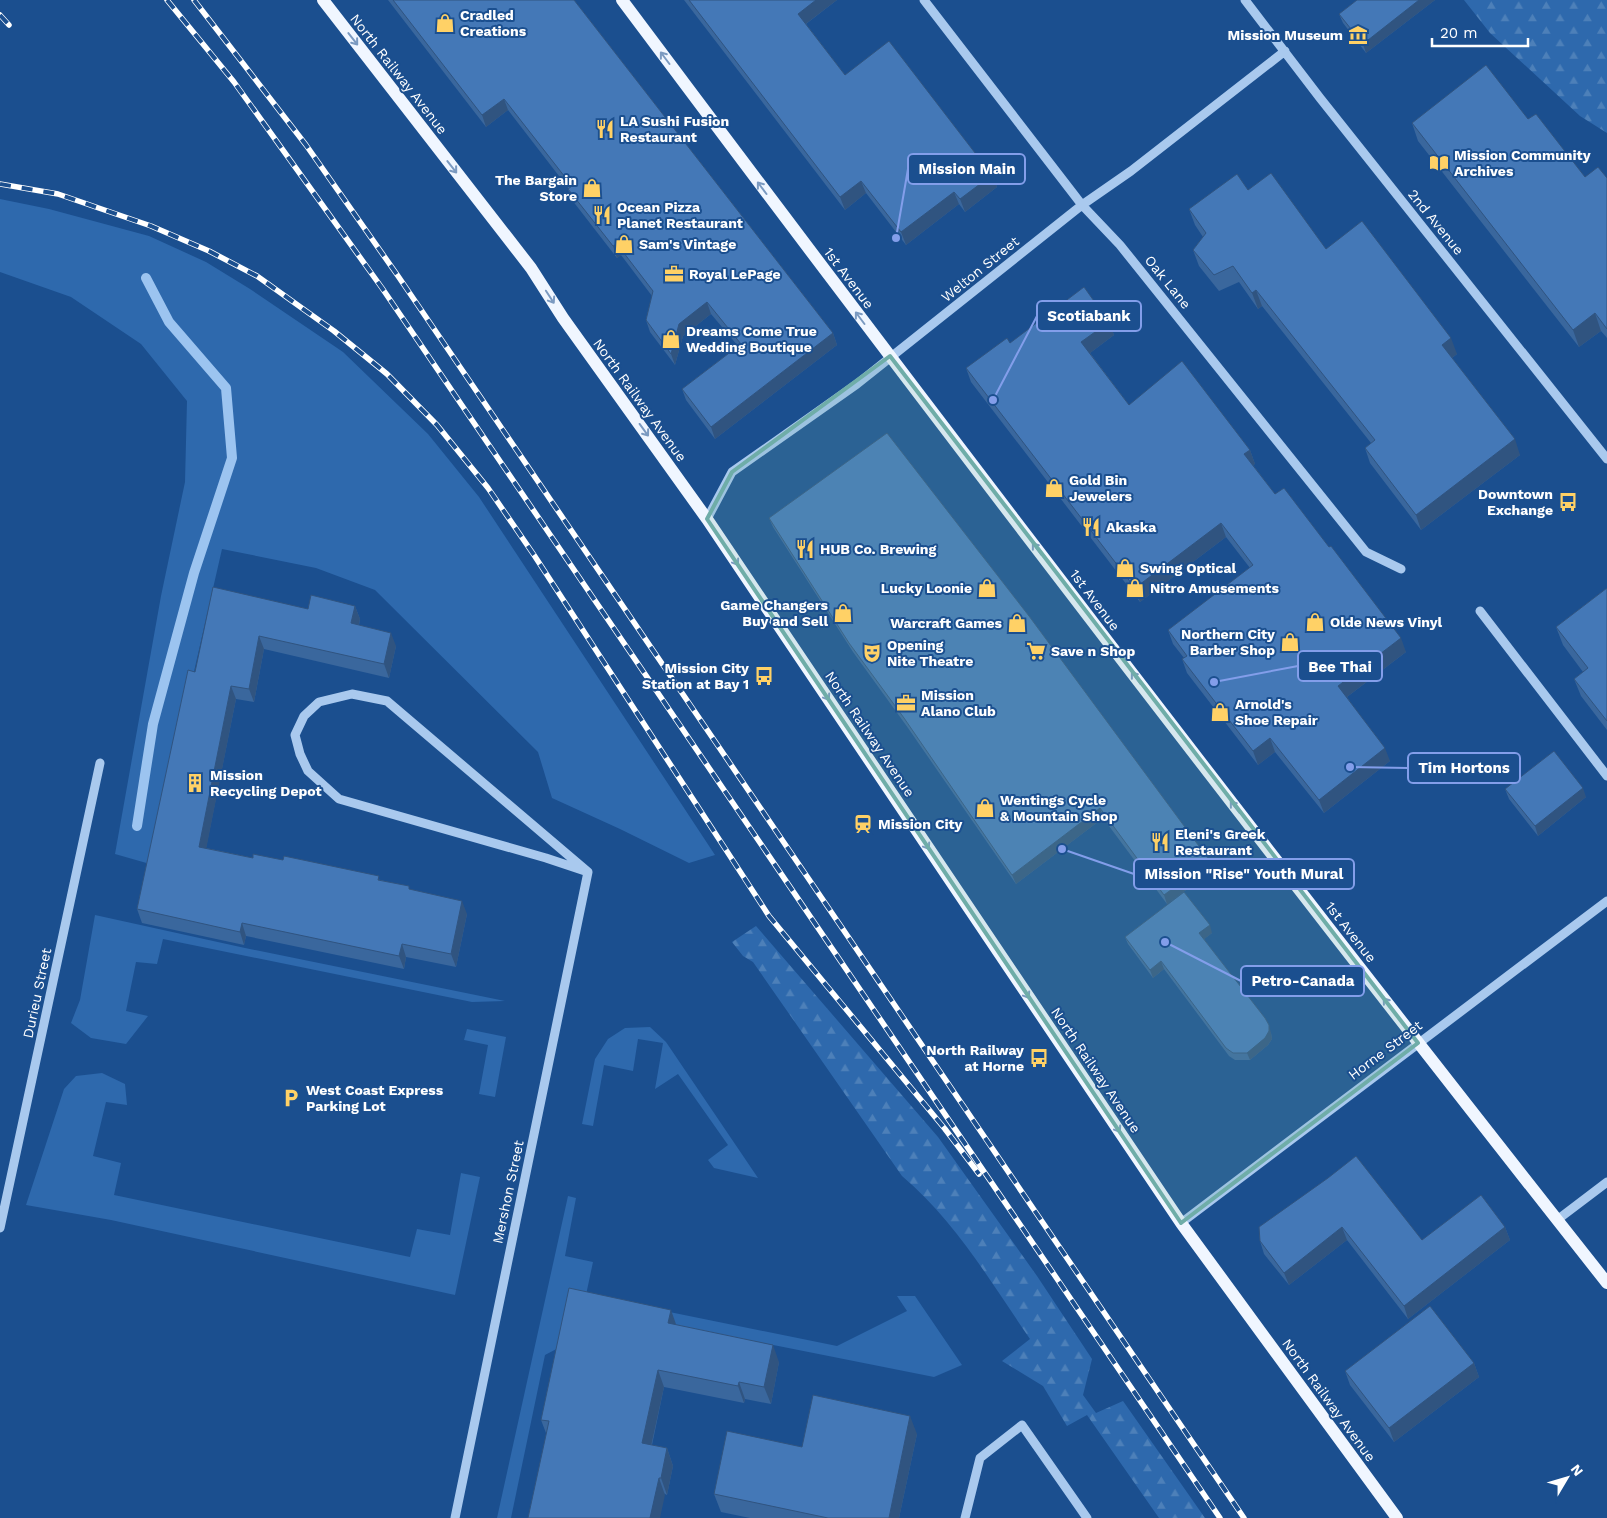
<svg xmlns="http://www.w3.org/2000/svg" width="1607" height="1518" viewBox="0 0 1607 1518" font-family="'Work Sans',sans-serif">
  <defs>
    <pattern id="forest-firs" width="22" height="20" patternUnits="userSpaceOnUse" patternTransform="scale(1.25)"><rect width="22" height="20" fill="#2e69ad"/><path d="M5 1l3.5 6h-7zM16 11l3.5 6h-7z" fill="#4d80b9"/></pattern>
  </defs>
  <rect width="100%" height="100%" fill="#1b4f8f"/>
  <path fill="#2e69ad" d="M0 199 49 209 149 236 206 262 250 289 343 352 428 434 479 497 715 855 689 863 620 829 552 798 538 752 375 590 316 568 222 549 150 864 115 854 161 596 185 482 187 401 141 344 71 297 0 272Z
    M95 915 245 948 505 1001 472 1002 163 939 157 964 136 962 126 1011 148 1016 126 1044 91 1038 71 1023 80 1000Z
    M650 1027 666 1042 758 1178 714 1168 708 1160 728 1145 678 1074 655 1089 663 1043 638 1039 633 1071 604 1065 593 1126 582 1124 595 1059 608 1039 625 1028Z
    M467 1029 506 1037 495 1097 479 1094 488 1045 464 1040Z
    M102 1073 125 1084 127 1105 106 1102 93 1156 121 1163 114 1195 410 1257 417 1229 450 1235 461 1173 480 1177 455 1295 111 1220 26 1205 64 1089 76 1076Z
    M568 1196 576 1198 565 1256 593 1262 586 1295 837 1346 907 1311 897 1296H915L962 1365 934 1377 573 1305 564 1345 545 1355 511 1518H497Z"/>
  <path fill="url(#forest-firs)" d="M1464 0H1607V133L1580 116 1490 33Z
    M756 926 938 1137 1037 1276 1092 1359 1083 1395 1096 1413 1123 1401 1205 1518H1159L1087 1415 1067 1426 1043 1386 1002 1361 1030 1339C990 1281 956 1222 902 1176L753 962 743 956 732 942Z"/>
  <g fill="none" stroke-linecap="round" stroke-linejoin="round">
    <path stroke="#9cc4f0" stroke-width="10" d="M137 826 153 724 194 573 232 458 226 388 169 322 146 278"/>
    <path stroke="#a9c9ee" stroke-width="9" d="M924 0 1082 205 1120 245 1366 552 1401 569
      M1245 0 1320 98 1607 459
      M707 519 732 472 857 384 1082 205 1131 171 1285 51
      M1480 611 1607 776
      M352 694 387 701 588 872 546 858 339 799 308 771 300 754 295 735 304 716 319 702Z
      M1557 1220 1607 1182
      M1181 1223 1607 901
      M0 1228 100 763
      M455 1518C499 1303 545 1088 588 872
      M965 1518 980 1458 1022 1425 1087 1518"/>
    <path stroke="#f0f6ff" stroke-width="12" d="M323 0 531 268 563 318 707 519 1181 1223 1397 1518
      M622 0C945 432 1273 860 1607 1283"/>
    <g stroke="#fff" stroke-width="5.5">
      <path id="rail" d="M167 0 234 82 382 288 1220 1518
        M194 0 306 145 398 276 1244 1518
        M0 15 9 25
        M0 184 58 194 151 226 209 251 257 276 334 331 387 374 437 425 488 488 534 555 769 916 945 1129 979 1174"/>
    </g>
    <use href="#rail" stroke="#1b4f8f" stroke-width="4" stroke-dasharray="11" stroke-linecap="butt"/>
  </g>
  <path fill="#3a679d" d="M388 0H574L833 333 837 345 715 439 686 400 682 389 738 346 711 314 683 336 675 365 650 332 646 320 652 296 621 255 617 258 572 200 568 189H569L508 110 486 127Z
    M684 0H837L806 24 845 75 992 175 997 187 965 212 959 204 906 245 866 193 845 210Z
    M1357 0H1435L1366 53 1343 23 1339 14Z
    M1528 119 1585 177 1607 178V338L1601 331 1579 347 1418 141 1412 123Z
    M1248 190 1326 249 1457 354 1452 358 1520 455 1421 530 1370 463 1365 448 1371 443 1262 306 1258 309 1239 282 1219 291 1199 266 1193 250 1203 237 1195 225 1189 209Z
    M1109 322 1114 335 1090 353 1129 405 1250 450 1255 464 1253 465 1275 494 1406 652 1347 697 1390 761 1324 813 1275 752 1258 765 1187 673 1182 659 1184 658 1173 644 1168 630 1250 568 1226 537 1140 602 971 382 966 368 1010 343Z
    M769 518 1210 861 1213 870 1167 904 1103 818 1016 884 908 728 853 652 773 527Z
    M1607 588V730L1581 696 1574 679 1583 672 1563 645 1556 627Z
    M355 606 360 619 359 625 396 646 389 678 264 649 254 702 236 699 206 848 253 858 381 880 410 889 467 914 456 967 406 957 404 969 246 936 244 945 142 923 137 909 195 672 308 609Z
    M1505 789 1586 797 1538 836 1509 799Z
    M1212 933 1204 939 1271 1033 1272 1039 1268 1045 1250 1060H1235L1229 1056 1164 969 1153 978 1128 944 1125 937Z
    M1328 1178 1422 1240 1505 1227 1510 1240 1408 1319 1347 1240 1289 1285 1264 1254 1260 1241Z
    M676 1325 779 1362 771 1404 745 1399 744 1403 664 1387 652 1445 667 1448 673 1466 667 1495 546 1433 541 1420Z
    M1474 1363 1479 1377 1394 1442 1350 1385 1345 1371Z
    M917 1434 899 1518H750L721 1512 714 1494 802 1447Z"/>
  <path fill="#305480" d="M816 0H837L803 26 798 14Z
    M1419 0H1435L1366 53 1363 44Z
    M504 99 508 110 486 127 482 115Z
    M992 175 997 187 965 212 960 199Z
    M861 181 866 193 845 210 840 197Z
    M954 192 959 204 906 245 901 232Z
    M617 244 621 255 617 258 613 246Z
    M1256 290 1262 306 1258 309 1252 293Z
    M707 302 711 314 683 336 675 365 671 354 679 324Z
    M1595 313 1601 331 1579 347 1573 330Z
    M1109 322 1114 335 1086 356 1081 342Z
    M833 333 837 345 715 439 711 427Z
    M1451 338 1457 354 1448 361 1442 345Z
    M1515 439 1520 455 1421 530 1416 515Z
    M1250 450 1255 464 1249 468 1244 454Z
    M1221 523 1226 537 1140 602 1135 588Z
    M355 606 360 619 356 636 351 623Z
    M391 633 396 646 389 678 384 664Z
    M259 636 264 649 254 702 249 689Z
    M1401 638 1406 652 1343 700 1338 686Z
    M231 686 236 699 204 860 199 847Z
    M1270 738 1275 752 1258 765 1253 751Z
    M1385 748 1390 761 1324 813 1319 800Z
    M1583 788 1586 797 1538 836 1535 826Z
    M1100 808 1103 818 1016 884 1012 875Z
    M1210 861 1213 870 1167 904 1164 895Z
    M462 901 467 914 456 967 451 954Z
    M242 923 246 936 244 945 240 932Z
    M1210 925 1212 933 1202 941 1199 933Z
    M402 944 406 957 404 969 399 956Z
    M1161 961 1164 969 1153 978 1150 970Z
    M1269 1025 1271 1033 1272 1039 1268 1045 1250 1060 1247 1053Z
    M1342 1227 1347 1240 1289 1285 1284 1273Z
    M1505 1227 1510 1240 1408 1319 1404 1306Z
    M671 1310 677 1327 668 1323Z
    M773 1345 779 1362 771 1404 764 1387Z
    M1474 1363 1479 1377 1394 1442 1389 1428Z
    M658 1370 664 1387 648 1460 642 1443Z
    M739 1382 745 1399 744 1403 738 1386Z
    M910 1416 917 1434 899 1518H889Z
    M667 1448 673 1466 667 1495 661 1478Z
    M659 1478 665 1495 660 1518H650Z"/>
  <path fill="#4478b7" stroke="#305480" d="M393 0H574L833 333 711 427 682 389 741 344 707 302 679 324 671 354 646 320 653 291 617 244 613 246 568 189 572 186 504 99 482 115Z
    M689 0H816L798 14 845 75 889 41 992 175 960 199 954 192 901 232 861 181 840 197Z
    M1357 0H1419L1363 44 1339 14Z
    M1486 65 1528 119 1536 114 1585 177 1598 167 1607 178V329L1595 313 1573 330 1412 123Z
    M1271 173 1326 249 1362 221 1451 338 1442 345 1515 439 1416 515 1365 448 1375 440 1256 290 1252 293 1233 266 1214 275 1193 250 1206 233 1189 209 1237 174 1248 190Z
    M1084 287 1109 322 1081 342 1129 405 1182 361 1250 450 1244 454 1275 494 1284 488 1329 547 1331 546 1401 638 1338 686 1385 748 1319 800 1270 738 1253 751 1182 659 1187 656 1168 630 1253 565 1221 523 1135 588 966 368 1007 338 1010 343Z
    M887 433 1029 616 1210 861 1164 895 1100 808 1012 875 904 718 849 643 769 518Z
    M213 587 308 609 311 595 355 606 351 623 391 633 384 664 259 636 249 689 231 686 199 847 253 858V854L283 860 284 856 379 876 378 880 409 886V889L462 901 451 954 402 944 399 956 242 923 240 932 137 909 188 670 195 672Z
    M1607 588V721L1574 679 1588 668 1556 627Z
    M1554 751 1583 788 1535 826 1505 789Z
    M1184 892 1210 925 1199 933 1265 1018 1269 1025V1031L1265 1038 1247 1053H1233L1226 1048 1161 961 1150 970 1125 937Z
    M1356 1156 1422 1240 1481 1195 1505 1227 1404 1306 1342 1227 1284 1273 1260 1241 1259 1227 1328 1178Z
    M569 1288 671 1310 668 1323 773 1345 764 1387 739 1382 738 1386 658 1370 642 1443 667 1448 661 1478H659L650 1518H528L549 1421 541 1420Z
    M1430 1306 1474 1363 1389 1428 1345 1371Z
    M813 1395 910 1416 889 1518H828L714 1494 727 1431 802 1447Z"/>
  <defs><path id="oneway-shaft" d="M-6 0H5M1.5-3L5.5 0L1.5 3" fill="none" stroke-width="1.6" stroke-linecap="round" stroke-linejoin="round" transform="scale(1.25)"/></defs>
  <g stroke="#7b9ac1">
    <use href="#oneway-shaft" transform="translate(353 39) rotate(52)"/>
    <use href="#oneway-shaft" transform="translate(665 58) rotate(-127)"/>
    <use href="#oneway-shaft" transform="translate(452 167) rotate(52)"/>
    <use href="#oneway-shaft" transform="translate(762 188) rotate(-127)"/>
    <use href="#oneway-shaft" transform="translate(550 297) rotate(57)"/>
    <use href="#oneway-shaft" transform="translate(860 318) rotate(-127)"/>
    <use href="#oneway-shaft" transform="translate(644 430) rotate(54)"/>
    <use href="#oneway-shaft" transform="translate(1037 549) rotate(-127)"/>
    <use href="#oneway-shaft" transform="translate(734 559) rotate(56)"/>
    <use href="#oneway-shaft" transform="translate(1136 678) rotate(-127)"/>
    <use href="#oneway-shaft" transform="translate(825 694) rotate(56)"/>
    <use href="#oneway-shaft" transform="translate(1235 807) rotate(-128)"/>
    <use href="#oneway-shaft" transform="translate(925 843) rotate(56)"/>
    <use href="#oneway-shaft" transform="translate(1025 992) rotate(56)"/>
    <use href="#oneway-shaft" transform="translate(1388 1004) rotate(-128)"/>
    <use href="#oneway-shaft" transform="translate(1116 1126) rotate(56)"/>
  </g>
  <path fill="#6fada8" fill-opacity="0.2" stroke="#6fada8" stroke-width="4" stroke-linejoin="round" d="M890 356 1418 1043 1181 1223 707 519 732 472Z"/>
  <defs>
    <g id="shop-bare" transform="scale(1.5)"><path d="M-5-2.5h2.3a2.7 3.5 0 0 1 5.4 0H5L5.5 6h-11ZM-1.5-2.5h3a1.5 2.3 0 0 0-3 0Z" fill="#ffd166" stroke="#1b4f8f" stroke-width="2.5" paint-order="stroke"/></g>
    <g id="museum-bare" transform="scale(1.5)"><path d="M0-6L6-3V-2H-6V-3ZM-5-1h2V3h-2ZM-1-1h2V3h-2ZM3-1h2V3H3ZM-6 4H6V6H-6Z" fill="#ffd166" stroke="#1b4f8f" stroke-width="2.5" paint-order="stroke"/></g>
    <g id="restaurant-bare" transform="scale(1.5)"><path d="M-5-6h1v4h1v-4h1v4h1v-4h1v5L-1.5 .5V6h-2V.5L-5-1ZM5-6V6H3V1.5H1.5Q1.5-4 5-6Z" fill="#ffd166" stroke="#1b4f8f" stroke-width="2.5" paint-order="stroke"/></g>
    <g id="library-bare" transform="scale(1.5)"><path d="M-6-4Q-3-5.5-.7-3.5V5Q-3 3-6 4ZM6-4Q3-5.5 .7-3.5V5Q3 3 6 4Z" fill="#ffd166" stroke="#1b4f8f" stroke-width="2.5" paint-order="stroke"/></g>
    <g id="office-bare" transform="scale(1.5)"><path d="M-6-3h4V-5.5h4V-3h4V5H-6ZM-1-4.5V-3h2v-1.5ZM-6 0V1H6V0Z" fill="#ffd166" stroke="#1b4f8f" stroke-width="2.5" paint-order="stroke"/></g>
    <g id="bus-bare" transform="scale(1.5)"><path d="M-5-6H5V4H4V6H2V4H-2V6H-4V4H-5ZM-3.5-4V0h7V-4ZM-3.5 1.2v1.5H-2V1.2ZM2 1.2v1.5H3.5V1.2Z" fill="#ffd166" stroke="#1b4f8f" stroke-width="2.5" paint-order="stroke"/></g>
    <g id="supermarket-bare" transform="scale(1.5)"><path d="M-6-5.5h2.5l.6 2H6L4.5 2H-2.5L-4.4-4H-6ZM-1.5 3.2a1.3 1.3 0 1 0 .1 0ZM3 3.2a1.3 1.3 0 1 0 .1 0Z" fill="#ffd166" stroke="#1b4f8f" stroke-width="2.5" paint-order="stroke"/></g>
    <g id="theatre-bare" transform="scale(1.5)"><path d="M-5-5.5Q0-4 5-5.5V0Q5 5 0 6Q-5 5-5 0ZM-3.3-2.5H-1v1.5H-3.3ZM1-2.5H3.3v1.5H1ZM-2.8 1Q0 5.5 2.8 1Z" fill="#ffd166" stroke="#1b4f8f" stroke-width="2.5" paint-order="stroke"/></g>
    <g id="building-bare" transform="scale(1.5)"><path d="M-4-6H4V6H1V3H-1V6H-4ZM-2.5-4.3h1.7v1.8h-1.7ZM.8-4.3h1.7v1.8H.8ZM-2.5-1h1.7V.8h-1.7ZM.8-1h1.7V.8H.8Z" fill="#ffd166" stroke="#1b4f8f" stroke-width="2.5" paint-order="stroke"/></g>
    <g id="station-bare" transform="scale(1.5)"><path d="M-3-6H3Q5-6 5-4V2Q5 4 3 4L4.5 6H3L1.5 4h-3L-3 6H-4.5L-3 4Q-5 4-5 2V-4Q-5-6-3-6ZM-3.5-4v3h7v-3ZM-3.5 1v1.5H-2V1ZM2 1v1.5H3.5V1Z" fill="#ffd166" stroke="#1b4f8f" stroke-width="2.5" paint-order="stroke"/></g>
    <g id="parking-bare" transform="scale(1.5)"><path d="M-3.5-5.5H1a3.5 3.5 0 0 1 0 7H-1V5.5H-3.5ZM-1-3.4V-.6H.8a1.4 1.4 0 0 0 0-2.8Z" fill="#ffd166" stroke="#1b4f8f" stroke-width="2.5" paint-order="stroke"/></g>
  </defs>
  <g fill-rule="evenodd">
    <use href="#shop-bare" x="445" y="23"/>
    <use href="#museum-bare" x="1358" y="35"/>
    <use href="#restaurant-bare" x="605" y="129"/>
    <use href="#library-bare" x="1439" y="163"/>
    <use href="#shop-bare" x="592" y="188"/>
    <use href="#restaurant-bare" x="602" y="215"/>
    <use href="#shop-bare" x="624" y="244"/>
    <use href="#office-bare" x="674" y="274"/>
    <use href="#shop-bare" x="671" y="339"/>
    <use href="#shop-bare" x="1054" y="488"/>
    <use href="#bus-bare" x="1568" y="502"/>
    <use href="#restaurant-bare" x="1091" y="527"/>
    <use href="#restaurant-bare" x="805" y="549"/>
    <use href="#shop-bare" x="1125" y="568"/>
    <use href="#shop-bare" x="987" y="588"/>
    <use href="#shop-bare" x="1135" y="588"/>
    <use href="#shop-bare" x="843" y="613"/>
    <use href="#shop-bare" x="1315" y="622"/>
    <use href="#shop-bare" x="1017" y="623"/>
    <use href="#shop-bare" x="1290" y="642"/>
    <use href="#supermarket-bare" x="1036" y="651"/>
    <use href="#theatre-bare" x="872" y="653"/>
    <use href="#bus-bare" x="764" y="676"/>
    <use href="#office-bare" x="906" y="703"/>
    <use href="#shop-bare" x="1220" y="712"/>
    <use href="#building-bare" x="195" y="783"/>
    <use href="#shop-bare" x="985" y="808"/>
    <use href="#station-bare" x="863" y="824"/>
    <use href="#restaurant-bare" x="1160" y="842"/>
    <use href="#bus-bare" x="1039" y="1058"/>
    <use href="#parking-bare" x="291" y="1098"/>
  </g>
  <g text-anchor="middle" stroke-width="4" stroke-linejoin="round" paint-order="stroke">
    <g font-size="14" font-weight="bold" fill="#fff" stroke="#1b4f8f" text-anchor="start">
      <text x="460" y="20">Cradled<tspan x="460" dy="16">Creations</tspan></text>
      <text x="1343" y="40" text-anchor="end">Mission Museum</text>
      <text x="620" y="126">LA Sushi Fusion<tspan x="620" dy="16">Restaurant</tspan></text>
      <text x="1454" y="160">Mission Community<tspan x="1454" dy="16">Archives</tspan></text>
      <text x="577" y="185" text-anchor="end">The Bargain<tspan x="577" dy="16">Store</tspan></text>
      <text x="617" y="212">Ocean Pizza<tspan x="617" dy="16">Planet Restaurant</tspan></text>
      <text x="639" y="249">Sam's Vintage</text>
      <text x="689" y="279">Royal LePage</text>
      <text x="686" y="336">Dreams Come True<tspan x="686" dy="16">Wedding Boutique</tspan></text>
      <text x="1069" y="485">Gold Bin<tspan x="1069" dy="16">Jewelers</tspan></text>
      <text x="1553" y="499" text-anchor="end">Downtown<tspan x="1553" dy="16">Exchange</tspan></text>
      <text x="1106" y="532">Akaska</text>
      <text x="820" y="554">HUB Co. Brewing</text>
      <text x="1140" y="573">Swing Optical</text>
      <text x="972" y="593" text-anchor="end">Lucky Loonie</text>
      <text x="1150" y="593">Nitro Amusements</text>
      <text x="828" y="610" text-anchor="end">Game Changers<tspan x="828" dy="16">Buy and Sell</tspan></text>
      <text x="1330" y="627">Olde News Vinyl</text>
      <text x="1002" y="628" text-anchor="end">Warcraft Games</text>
      <text x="1275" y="639" text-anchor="end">Northern City<tspan x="1275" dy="16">Barber Shop</tspan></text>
      <text x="887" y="650">Opening<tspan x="887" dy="16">Nite Theatre</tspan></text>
      <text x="1051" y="656">Save n Shop</text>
      <text x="749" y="673" text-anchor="end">Mission City<tspan x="749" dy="16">Station at Bay 1</tspan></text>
      <text x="921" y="700">Mission<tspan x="921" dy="16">Alano Club</tspan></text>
      <text x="1235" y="709">Arnold's<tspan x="1235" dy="16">Shoe Repair</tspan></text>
      <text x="210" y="780">Mission<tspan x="210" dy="16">Recycling Depot</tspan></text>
      <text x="1000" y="805">Wentings Cycle<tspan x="1000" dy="16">&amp; Mountain Shop</tspan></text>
      <text x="878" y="829">Mission City</text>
      <text x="1175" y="839">Eleni's Greek<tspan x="1175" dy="16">Restaurant</tspan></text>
      <text x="1024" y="1055" text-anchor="end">North Railway<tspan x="1024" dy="16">at Horne</tspan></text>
      <text x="306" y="1095">West Coast Express<tspan x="306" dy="16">Parking Lot</tspan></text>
    </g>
    <g font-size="14" fill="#fff" stroke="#1b4f8f">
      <text transform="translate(399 74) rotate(52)" y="5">North Railway Avenue</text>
      <text transform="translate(1436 222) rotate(51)" y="5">2nd Avenue</text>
      <text transform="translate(980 269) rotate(-39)" y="5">Welton Street</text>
      <text transform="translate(849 278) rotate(53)" y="5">1st Avenue</text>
      <text transform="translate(1168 282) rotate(51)" y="5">Oak Lane</text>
      <text transform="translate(640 400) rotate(54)" y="5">North Railway Avenue</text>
      <text transform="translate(1095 600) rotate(53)" y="5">1st Avenue</text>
      <text transform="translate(870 734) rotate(56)" y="5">North Railway Avenue</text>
      <text transform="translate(1351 932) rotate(52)" y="5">1st Avenue</text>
      <text transform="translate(37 993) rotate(-78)" y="5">Durieu Street</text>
      <text transform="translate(1385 1050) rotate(-37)" y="5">Horne Street</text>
      <text transform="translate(1096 1070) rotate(56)" y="5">North Railway Avenue</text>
      <text transform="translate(508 1192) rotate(-78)" y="5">Mershon Street</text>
      <text transform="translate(1329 1400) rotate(54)" y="5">North Railway Avenue</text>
    </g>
  </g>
  <path fill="none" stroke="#839eea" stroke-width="2" d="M896 238L908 169M993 400L1037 316M1214 682L1298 666M1350 767L1408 768M1062 849L1134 874M1165 942L1241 981"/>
  <g fill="#839eea" stroke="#1b4f8f" stroke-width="2">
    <circle cx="896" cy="238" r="5"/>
    <circle cx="993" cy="400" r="5"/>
    <circle cx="1214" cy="682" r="5"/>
    <circle cx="1350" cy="767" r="5"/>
    <circle cx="1062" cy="849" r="5"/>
    <circle cx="1165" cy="942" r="5"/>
  </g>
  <g fill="#1b4f8f" stroke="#839eea" stroke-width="2">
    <rect x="908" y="154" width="117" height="30" rx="5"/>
    <rect x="1037" y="301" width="104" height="30" rx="5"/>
    <rect x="1298" y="651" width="84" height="30" rx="5"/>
    <rect x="1408" y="753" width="112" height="30" rx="5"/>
    <rect x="1134" y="859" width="220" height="30" rx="5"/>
    <rect x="1241" y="966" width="123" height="30" rx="5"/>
  </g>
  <g font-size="15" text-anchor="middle" font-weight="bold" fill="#fff">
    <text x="967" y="174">Mission Main</text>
    <text x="1089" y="321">Scotiabank</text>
    <text x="1340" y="672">Bee Thai</text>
    <text x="1464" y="773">Tim Hortons</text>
    <text x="1244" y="879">Mission "Rise" Youth Mural</text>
    <text x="1303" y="986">Petro-Canada</text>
  </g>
  <g transform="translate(1567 1478) rotate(52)" stroke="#1b4f8f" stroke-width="4" paint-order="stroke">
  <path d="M0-4L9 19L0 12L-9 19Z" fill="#ffffff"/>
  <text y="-8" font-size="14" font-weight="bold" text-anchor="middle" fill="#ffffff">N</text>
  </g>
  <path d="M1432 38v8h96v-8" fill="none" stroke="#ffffff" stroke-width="2.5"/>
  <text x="1440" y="38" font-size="15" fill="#ffffff" stroke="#1b4f8f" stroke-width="4" paint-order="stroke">20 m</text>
</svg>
